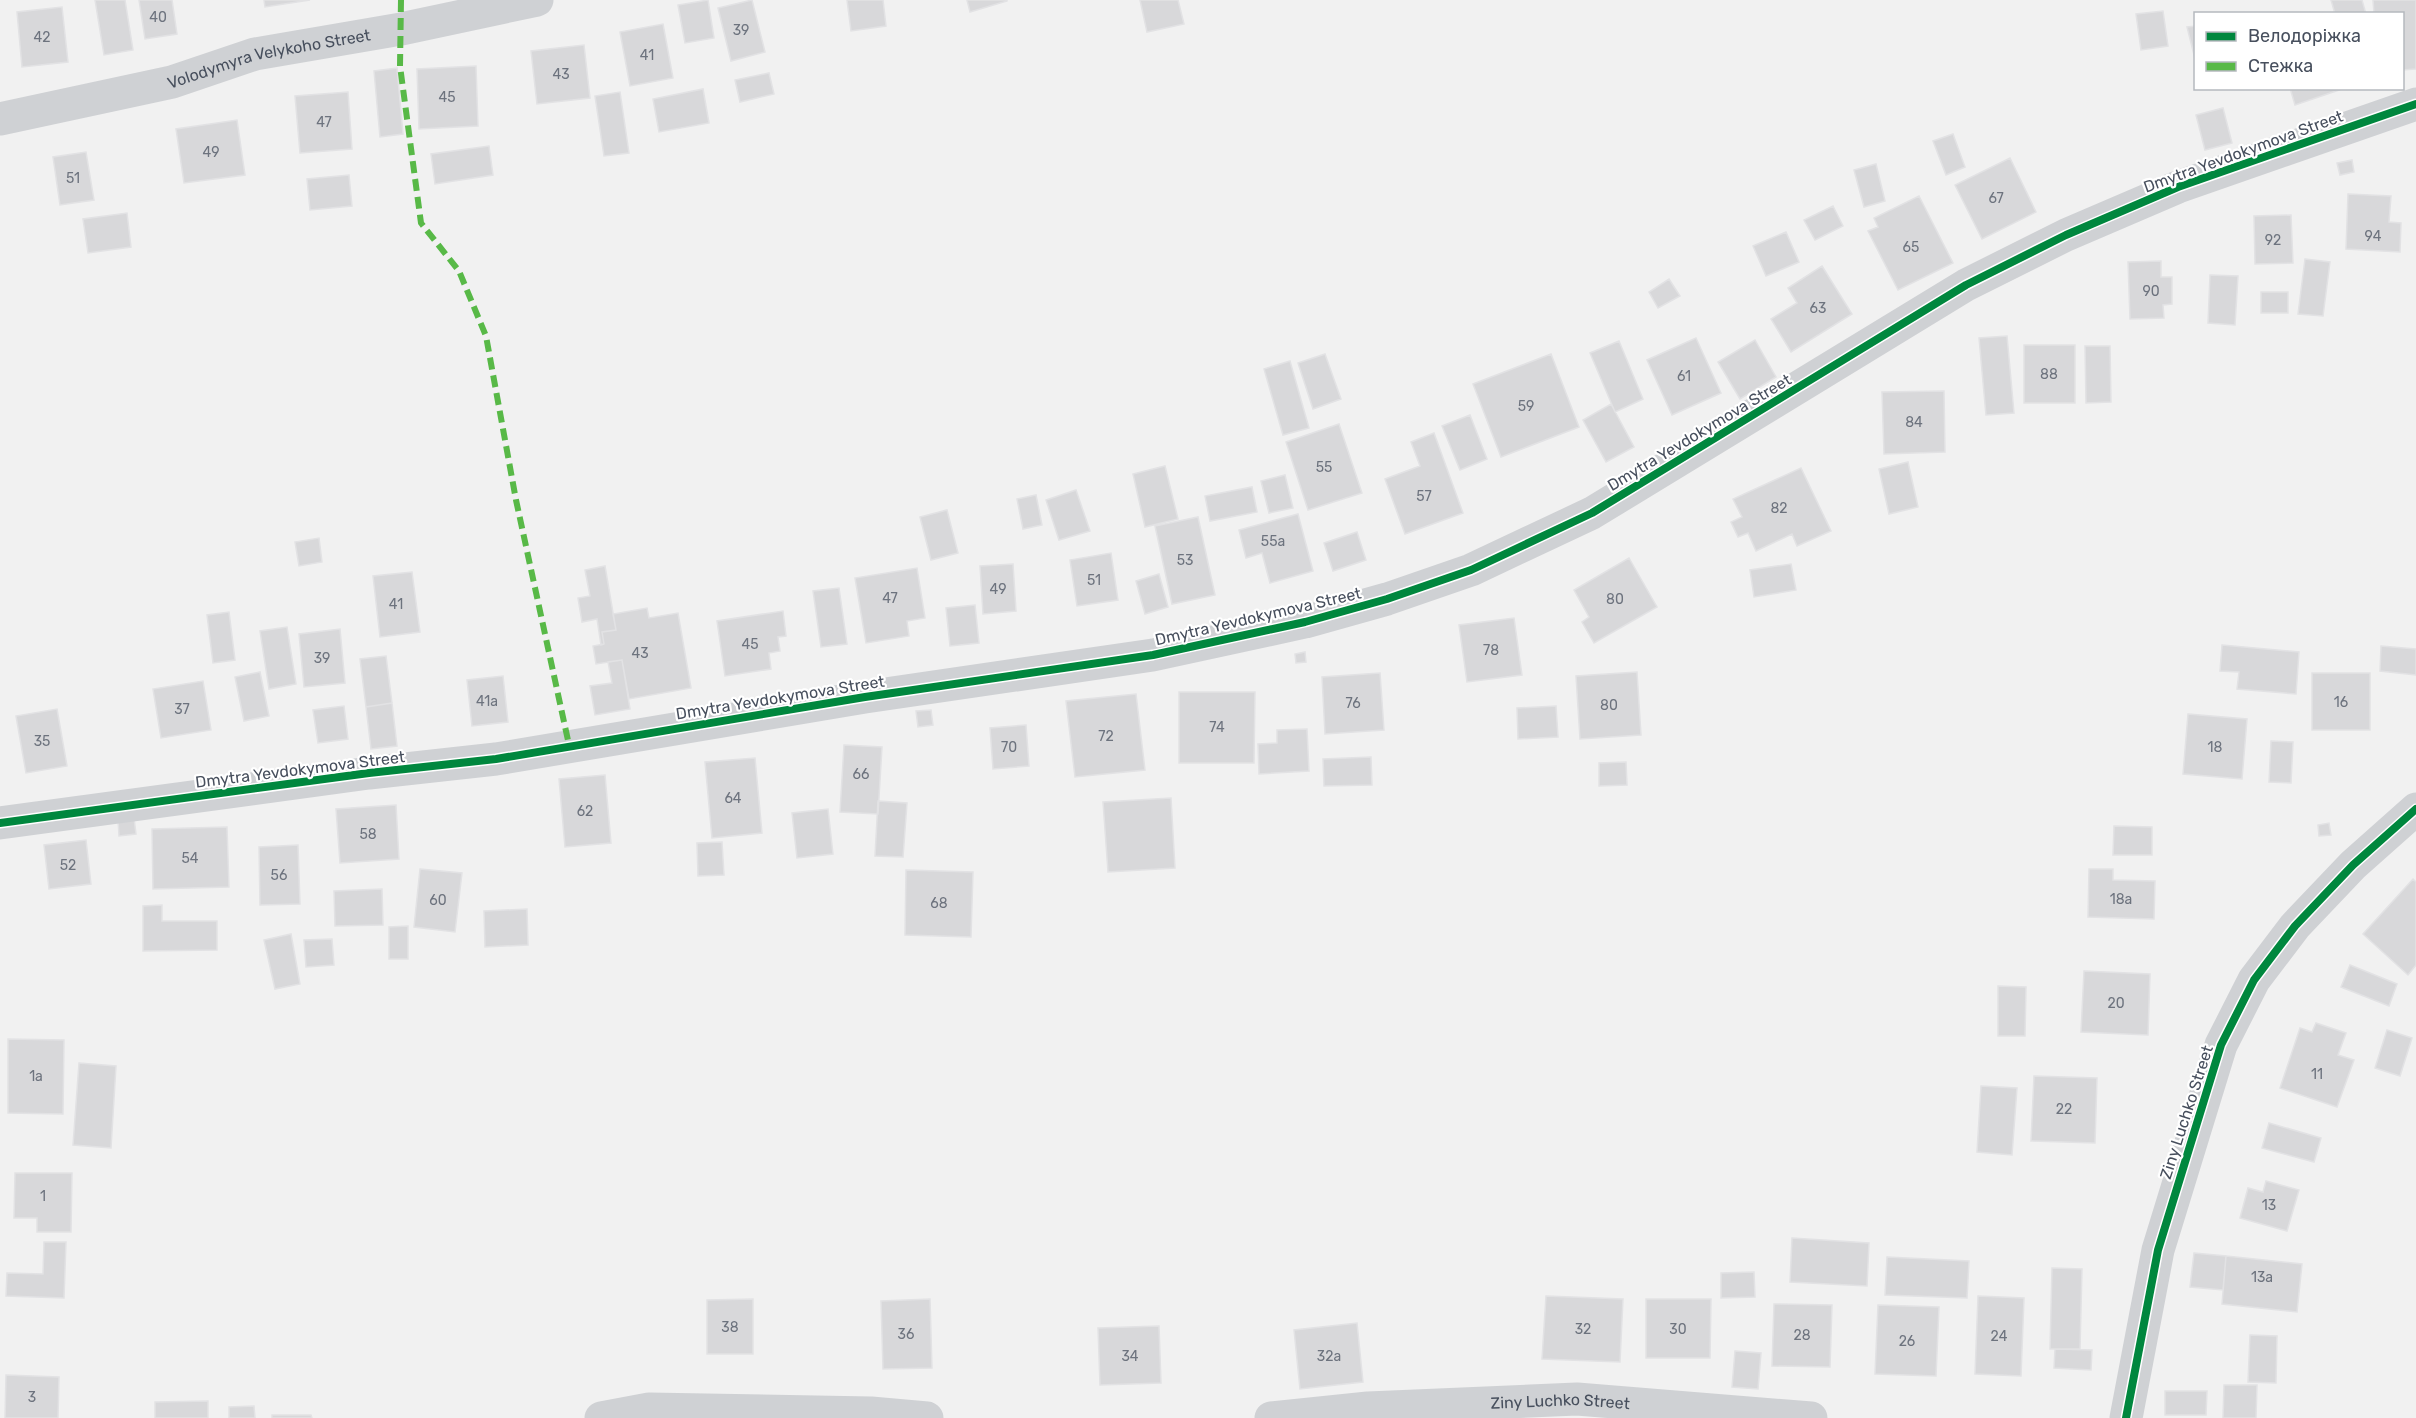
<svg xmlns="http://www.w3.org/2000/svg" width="2416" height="1418" viewBox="0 0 2416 1418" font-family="Rubik,sans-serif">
  <rect width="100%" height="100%" fill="#f1f1f1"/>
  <path fill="#d8d8da" stroke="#e2e2e4" stroke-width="1.5" d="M95 0H125L133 50 104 55Z
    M139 0H172L177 34 145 39Z
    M264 0H310L265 7Z
    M708 0 714 38 685 43 678 5Z
    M752 0 765 52 731 61 718 8Z
    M847 0H883L886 26 851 31Z
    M967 0H1007V1L970 12Z
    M1140 0H1178L1184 24 1147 32Z
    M2331 0H2362L2366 14H2335Z
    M2373 0H2416V69L2402 70V14H2374Z
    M62 7 68 62 22 67 17 12Z
    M2163 11 2168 46 2141 50 2136 14Z
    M663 24 673 78 630 86 620 32Z
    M2196 26V63L2187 27Z
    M584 45 590 98 537 104 531 51Z
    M476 66 478 126 419 129 417 69Z
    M397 68 403 134 380 137 374 71Z
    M769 73 774 94 740 102 735 80Z
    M2290 88H2345L2295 105Z
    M703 89 709 123 659 132 653 99Z
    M348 92 352 149 300 153 295 96Z
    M620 92 629 153 604 156 595 96Z
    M2223 108 2232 143 2205 150 2196 115Z
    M237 120 245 175 184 183 176 129Z
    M1953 134 1965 167 1946 175 1933 141Z
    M489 146 493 175 435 184 431 154Z
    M86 152 94 200 60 205 53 157Z
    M2010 158 2036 212 1982 239 1955 185Z
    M2352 160 2354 172 2340 175 2337 163Z
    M1876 164 1885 201 1864 207 1854 170Z
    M349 175 352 206 310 210 307 179Z
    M2348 194 2391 196 2389 222 2401 223 2400 252 2346 249Z
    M1919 196 1953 263 1898 290 1868 231 1878 227 1874 218Z
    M1833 206 1843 226 1815 240 1804 220Z
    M127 213 131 247 88 253 83 219Z
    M2291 215 2293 263 2255 264 2254 216Z
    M1786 232 1799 262 1766 276 1753 246Z
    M2305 259 2330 262 2323 316 2298 314Z
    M2161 261V277H2172V304L2163 305 2164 318 2130 319 2128 262Z
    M1822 266 1852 314 1791 352 1771 319 1797 303 1788 288Z
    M2210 275 2238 276 2235 325 2208 323Z
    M1669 279 1680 296 1658 308 1649 292Z
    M2261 292H2288V313H2261Z
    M2007 336 2014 413 1986 415 1979 338Z
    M1696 338 1721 393 1672 415 1647 360Z
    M1755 340 1776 377 1740 399 1718 362Z
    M1619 341 1643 399 1615 412 1590 353Z
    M2024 345H2075V403H2024Z
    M2085 346H2110L2111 402 2086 403Z
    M1325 354 1341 399 1313 409 1298 363Z
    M1551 354 1579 427 1501 457 1473 384Z
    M1290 361 1309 428 1283 435 1264 369Z
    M1944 391 1945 452 1884 454 1882 392Z
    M1611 404 1634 447 1606 462 1583 420Z
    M1470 415 1487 459 1460 470 1442 426Z
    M1339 424 1362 493 1308 510 1286 442Z
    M1434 433 1463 513 1405 534 1385 479 1420 466 1411 442Z
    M1908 462 1918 507 1889 514 1879 469Z
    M1165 466 1178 519 1145 527 1133 474Z
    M1801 468 1831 531 1797 546 1792 534 1756 551 1748 533 1738 537 1731 522 1742 517 1733 499Z
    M1285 475 1293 508 1269 513 1261 481Z
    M1252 487 1257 512 1210 521 1205 496Z
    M1076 490 1090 531 1059 540 1046 500Z
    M1036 495 1042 525 1023 529 1017 499Z
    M947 510 958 553 931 560 920 517Z
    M1298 514 1313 571 1270 583 1262 553 1246 558 1239 530Z
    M1198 517 1215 595 1172 604 1155 526Z
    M1357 532 1366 560 1333 571 1324 543Z
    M319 538 322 562 299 566 295 542Z
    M1111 553 1118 600 1077 606 1070 560Z
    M1629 558 1657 607 1594 643 1582 622 1589 617 1574 590Z
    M1013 564 1016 611 983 614 980 566Z
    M1791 564 1796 590 1754 597 1750 570Z
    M605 566 616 630 602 632 604 644 601 645 597 619 582 622 578 598 590 596 585 570Z
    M917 568 925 618 907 621 909 636 866 643 855 578Z
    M412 572 420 632 380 637 373 576Z
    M1159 574 1168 607 1145 614 1136 581Z
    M839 588 847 644 821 647 813 591Z
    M975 605 979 643 950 646 946 608Z
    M647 608 649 618 678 613 691 688 629 699 622 660 596 664 593 646 604 644 602 632 616 630 613 614Z
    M783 611 786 636 778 637 780 651 769 653 771 669 725 676 717 621Z
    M229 612 235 660 213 663 207 615Z
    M1514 618 1522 675 1467 682 1459 625Z
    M287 627 296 684 269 689 260 631Z
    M340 629 345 683 304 687 299 634Z
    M2222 645 2299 652 2296 694 2237 689 2239 672 2220 671Z
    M2381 646 2416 649V675L2380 671Z
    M1305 652 1306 662 1296 663 1295 654Z
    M386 656 392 703 366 707 360 659Z
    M622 660 630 709 595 715 590 686 612 683 608 662Z
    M260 672 269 716 244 721 235 677Z
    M1637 672 1641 735 1580 739 1576 676Z
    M1380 673 1384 730 1325 734 1322 677Z
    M2312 673H2370V730H2312Z
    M503 676 508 722 472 726 467 680Z
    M203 681 211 730 161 738 153 689Z
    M1179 692H1255L1254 763H1179Z
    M1136 694 1145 770 1075 777 1066 701Z
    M392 703 397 746 371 749 366 707Z
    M344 706 348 739 318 743 313 710Z
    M1556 706 1558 737 1518 739 1517 708Z
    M57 709 67 766 26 773 16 716Z
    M931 710 933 725 918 727 916 711Z
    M2188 714 2247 719 2242 779 2183 774Z
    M1026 725 1029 766 993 769 990 728Z
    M1307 729 1309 771 1259 774 1258 744 1277 743V730Z
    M2271 741 2293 742 2291 783 2269 782Z
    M844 745 882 747 878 814 840 812Z
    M1371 757 1372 785 1324 786 1323 759Z
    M755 758 762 833 712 838 705 762Z
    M1626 762 1627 785 1599 786V763Z
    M605 775 611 843 565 847 559 779Z
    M1171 798 1175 868 1108 872 1103 802Z
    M878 801 907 803 903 857 875 856Z
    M396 805 399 859 340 863 336 809Z
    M828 809 833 854 797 858 792 813Z
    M134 818 136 834 119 836 118 820Z
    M2329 823 2331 835 2319 836 2318 825Z
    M2114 826 2152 827V855H2113Z
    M227 827 229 887 153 889 152 829Z
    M86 840 91 884 49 889 44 845Z
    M722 842 724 875 698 876 697 843Z
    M298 845 300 904 260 905 259 847Z
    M420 869 462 873 455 932 414 927Z
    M2089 869H2113V880L2155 881 2154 919 2088 917Z
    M906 870 973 872 971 937 905 935Z
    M2413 879 2416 882V965L2408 975 2363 934Z
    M382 889 383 925 335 926 334 891Z
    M162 905V921H217V950L143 951V906Z
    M527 909 528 945 485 947 484 911Z
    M408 926V959H389V927Z
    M291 934 300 984 275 989 264 940Z
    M332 939 334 965 306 967 304 940Z
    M2350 965 2397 984 2389 1006 2341 987Z
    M2084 971 2150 974 2148 1035 2081 1032Z
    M1998 986 2026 987 2025 1036H1998Z
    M2316 1023 2346 1033 2338 1055 2354 1060 2337 1107 2280 1088 2300 1028 2312 1032Z
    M2387 1030 2412 1038 2400 1076 2375 1068Z
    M8 1039 64 1040 63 1114 8 1113Z
    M79 1063 116 1066 111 1148 73 1145Z
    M2034 1076 2097 1078 2095 1143 2031 1141Z
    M1981 1086 2017 1088 2012 1155 1977 1152Z
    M2269 1123 2321 1138 2314 1162 2262 1148Z
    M15 1173H72L71 1232H37V1218H14Z
    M2266 1181 2299 1190 2287 1231 2240 1218 2248 1188 2263 1192Z
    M1792 1238 1869 1243 1867 1286 1790 1282Z
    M44 1242H66L64 1298 6 1296 7 1273 43 1274Z
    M2194 1253 2226 1256 2223 1290 2190 1287Z
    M2226 1256 2302 1264 2297 1312 2222 1304Z
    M1887 1257 1969 1261 1967 1298 1885 1295Z
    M2052 1268 2082 1269 2080 1349H2050Z
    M1754 1272 1755 1297 1721 1298V1273Z
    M1546 1296 1623 1299 1620 1362 1542 1359Z
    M1978 1296 2024 1298 2021 1376 1975 1374Z
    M753 1299V1354H707V1300Z
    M930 1299 932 1368 883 1369 881 1301Z
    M1646 1299H1711L1710 1358H1646Z
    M1774 1304 1832 1305 1830 1367 1772 1366Z
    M1878 1305 1939 1307 1936 1376 1875 1374Z
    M1357 1323 1363 1382 1300 1389 1294 1330Z
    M1159 1326 1161 1383 1100 1385 1098 1328Z
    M2250 1335 2277 1336 2276 1383 2248 1382Z
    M2055 1349 2092 1350 2091 1370 2054 1368Z
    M1735 1351 1761 1353 1758 1389 1732 1387Z
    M6 1375 59 1377 58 1418H5Z
    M2224 1385H2257L2256 1418H2223Z
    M2165 1391H2207L2206 1415H2165Z
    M208 1401V1418H155V1402Z
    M254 1406 255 1418H229V1407Z
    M272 1415H311L312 1418H272Z"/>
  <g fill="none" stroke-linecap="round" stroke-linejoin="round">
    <g stroke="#cfd1d4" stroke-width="33">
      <path id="s1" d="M0 119 172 82 255 54 401 29 537 0"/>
      <path d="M0 823 369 773 496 759 865 697 1153 655 1305 622 1387 599 1471 570 1592 513 1966 285 2066 235 2178 187 2416 104"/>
      <path d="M601 1418 649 1409 871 1413 927 1418"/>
      <path id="s2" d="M1271 1418 1368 1408 1577 1399 1811 1418"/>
      <path d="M2126 1418 2158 1250 2221 1045 2254 980 2295 926 2353 865 2416 809"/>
    </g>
    <path stroke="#58b947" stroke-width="6" stroke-dasharray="12 6" stroke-linecap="butt" d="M401 0 400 66 421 223 459 271 486 336 516 500 569 745"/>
    <g stroke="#fff" stroke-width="11">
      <path id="cycleway" d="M0 823 369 773 496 759 865 697 1153 655 1305 622 1387 599 1471 570 1592 513 1966 285 2066 235 2178 187 2416 104
        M2126 1418 2158 1250 2221 1045 2254 980 2295 926 2353 865 2416 809"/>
    </g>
    <use href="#cycleway" stroke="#00873e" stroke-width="8"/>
  </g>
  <g text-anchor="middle" stroke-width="4.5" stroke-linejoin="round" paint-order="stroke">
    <g font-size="14" fill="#6d737e">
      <text x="158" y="22">40</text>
      <text x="741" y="35">39</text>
      <text x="42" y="42">42</text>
      <text x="647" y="60">41</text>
      <text x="561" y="79">43</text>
      <text x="447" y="102">45</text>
      <text x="324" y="127">47</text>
      <text x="211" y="157">49</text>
      <text x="73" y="183">51</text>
      <text x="1996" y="203">67</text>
      <text x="2373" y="241">94</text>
      <text x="2273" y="245">92</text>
      <text x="1911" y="252">65</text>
      <text x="2151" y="296">90</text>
      <text x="1818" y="313">63</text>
      <text x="2049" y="379">88</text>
      <text x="1684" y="381">61</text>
      <text x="1526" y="411">59</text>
      <text x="1914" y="427">84</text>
      <text x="1324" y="472">55</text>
      <text x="1424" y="501">57</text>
      <text x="1779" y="513">82</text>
      <text x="1273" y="546">55а</text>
      <text x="1185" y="565">53</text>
      <text x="1094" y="585">51</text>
      <text x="998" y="594">49</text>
      <text x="890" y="603">47</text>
      <text x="1615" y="604">80</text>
      <text x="396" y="609">41</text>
      <text x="750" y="649">45</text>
      <text x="1491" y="655">78</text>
      <text x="640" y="658">43</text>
      <text x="322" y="663">39</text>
      <text x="487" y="706">41а</text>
      <text x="2341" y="707">16</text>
      <text x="1353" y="708">76</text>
      <text x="1609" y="710">80</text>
      <text x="182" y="714">37</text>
      <text x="1217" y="732">74</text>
      <text x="1106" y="741">72</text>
      <text x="42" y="746">35</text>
      <text x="1009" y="752">70</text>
      <text x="2215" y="752">18</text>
      <text x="861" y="779">66</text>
      <text x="733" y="803">64</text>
      <text x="585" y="816">62</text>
      <text x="368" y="839">58</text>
      <text x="190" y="863">54</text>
      <text x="68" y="870">52</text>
      <text x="279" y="880">56</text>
      <text x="2121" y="904">18а</text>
      <text x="438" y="905">60</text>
      <text x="939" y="908">68</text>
      <text x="2116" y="1008">20</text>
      <text x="2317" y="1079">11</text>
      <text x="36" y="1081">1а</text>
      <text x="2064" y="1114">22</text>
      <text x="43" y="1201">1</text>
      <text x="2269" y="1210">13</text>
      <text x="2262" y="1282">13а</text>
      <text x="730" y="1332">38</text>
      <text x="1583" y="1334">32</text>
      <text x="1678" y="1334">30</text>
      <text x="906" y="1339">36</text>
      <text x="1802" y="1340">28</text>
      <text x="1999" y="1341">24</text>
      <text x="1907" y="1346">26</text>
      <text x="1130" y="1361">34</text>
      <text x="1329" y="1361">32а</text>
      <text x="32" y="1402">3</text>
    </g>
    <g font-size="16" fill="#474f5d" stroke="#fff">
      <text dy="6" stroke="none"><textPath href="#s1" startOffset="276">Volodymyra Velykoho Street</textPath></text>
      <text transform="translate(2243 151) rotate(-20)" y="6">Dmytra Yevdokymova Street</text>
      <text transform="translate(1699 432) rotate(-31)" y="6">Dmytra Yevdokymova Street</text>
      <text transform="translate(1258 616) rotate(-13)" y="6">Dmytra Yevdokymova Street</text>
      <text transform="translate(780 697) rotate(-9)" y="6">Dmytra Yevdokymova Street</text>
      <text transform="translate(300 769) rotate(-7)" y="6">Dmytra Yevdokymova Street</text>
      <text transform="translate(2186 1112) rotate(-72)" y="6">Ziny Luchko Street</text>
      <text dy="6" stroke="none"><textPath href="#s2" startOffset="290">Ziny Luchko Street</textPath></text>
    </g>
  </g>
  <rect x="2194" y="12" width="210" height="78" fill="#ffffff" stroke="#b5b9be" stroke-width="1.5"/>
  <rect x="2206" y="32" width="30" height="9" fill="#00873e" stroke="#b5b9be" stroke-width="1.5"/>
  <text x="2248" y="42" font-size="18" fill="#474f5d">Велодоріжка</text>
  <rect x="2206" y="62" width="30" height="9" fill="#58b947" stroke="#b5b9be" stroke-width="1.5"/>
  <text x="2248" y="72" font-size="18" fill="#474f5d">Стежка</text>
</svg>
